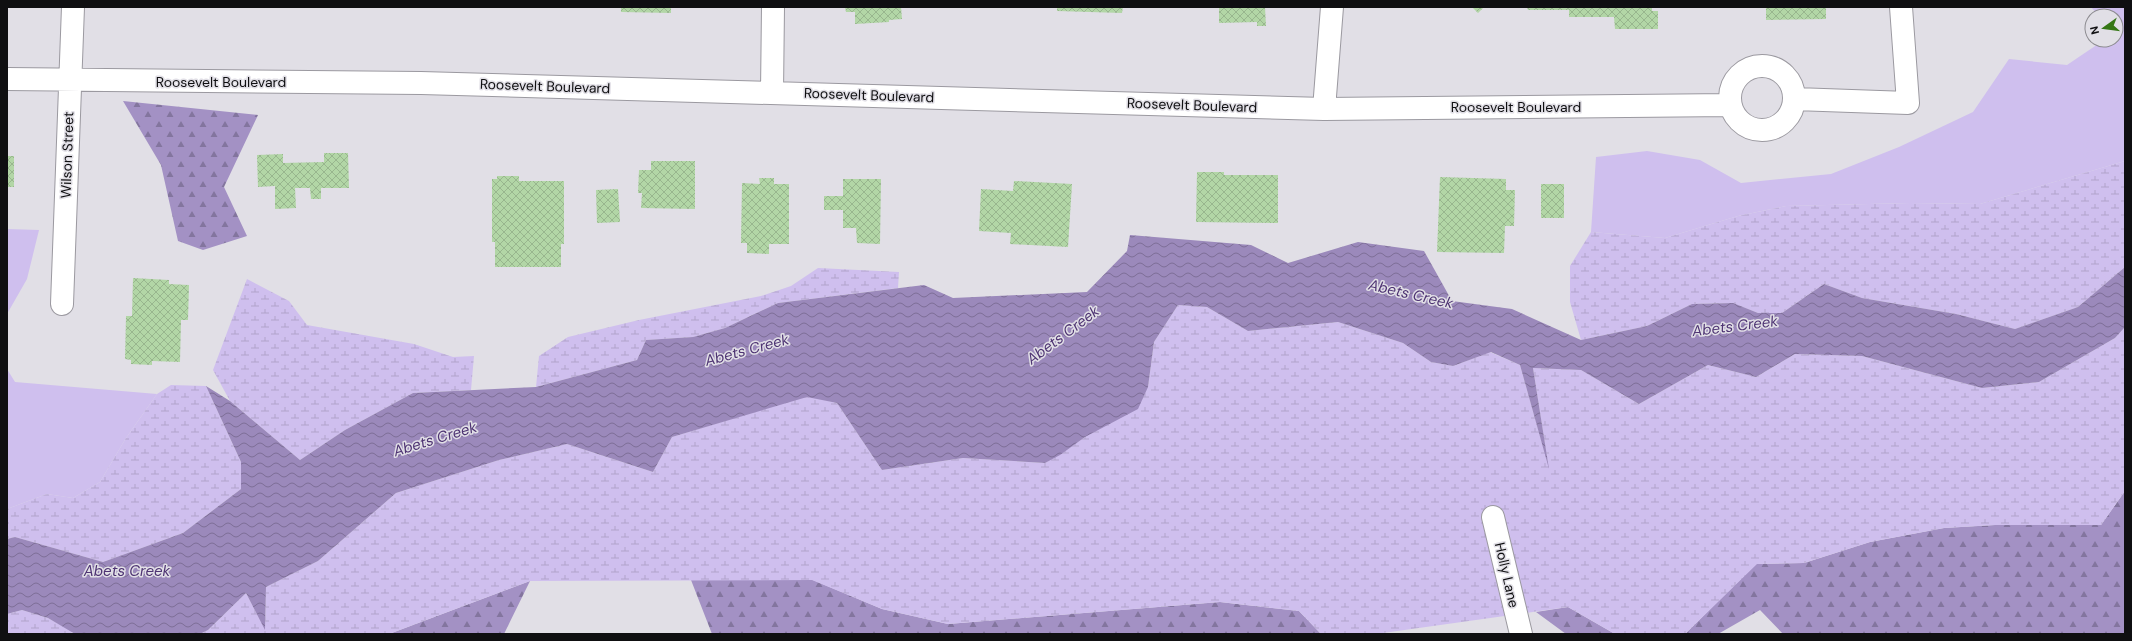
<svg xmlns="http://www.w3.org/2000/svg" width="2132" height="641" viewBox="0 0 2132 641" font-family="'DM Sans',sans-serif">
  <defs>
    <pattern id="forest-firs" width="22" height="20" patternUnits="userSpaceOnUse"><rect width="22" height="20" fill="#a391c4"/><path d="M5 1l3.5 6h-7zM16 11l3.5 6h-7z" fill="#83759e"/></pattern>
    <pattern id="wetland-marsh" width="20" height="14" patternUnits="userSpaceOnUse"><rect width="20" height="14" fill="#cfbfee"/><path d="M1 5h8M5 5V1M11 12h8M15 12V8" fill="none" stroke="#b1a3cb"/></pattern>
    <pattern id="water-waves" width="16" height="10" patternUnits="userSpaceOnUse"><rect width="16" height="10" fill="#9b89bb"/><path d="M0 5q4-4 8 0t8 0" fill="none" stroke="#7d6e97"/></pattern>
    <pattern id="building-cross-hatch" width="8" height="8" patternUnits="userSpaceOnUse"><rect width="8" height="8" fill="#b2d6a6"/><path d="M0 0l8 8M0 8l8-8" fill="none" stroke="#98b68e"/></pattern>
  </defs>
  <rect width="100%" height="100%" fill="#e1dfe6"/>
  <path fill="#cfbfee" d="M2091 7H2125V161L1980 204 1910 203 1786 206 1738 216 1665 238 1591 232 1596 157 1647 151 1700 160 1741 183 1831 174 1899 147 1973 112 2009 59 2067 65 2104 40H2116V16H2099Z
    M7 229 39 230 27 279 7 314Z
    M7 369 15 382 157 394 126 438 100 482 73 498 47 494 7 509Z"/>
  <path fill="url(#forest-firs)" d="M123 101 258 115 224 187 247 236 203 250 178 241 161 165Z
    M2125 491V634H1783L1760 610 1718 634H1685L1756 564 1804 563 1870 542 1944 528 1995 525H2101Z
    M691 580H813L882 609 948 624 1220 602 1299 611 1321 634H712Z
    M530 581 504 634H389Z
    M1568 607 1615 634H1566L1536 612Z"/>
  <path fill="url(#wetland-marsh)" d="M2125 161V267L2078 307 2015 329 1956 314 1862 298 1824 284 1782 313H1758L1732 303 1692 304 1647 326 1581 340 1570 302V266L1591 232 1665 238 1738 216 1786 206 1910 203 1980 204Z
    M818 268 899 272 898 288 778 303 725 328 693 337 646 340 637 360 536 387 539 356 568 337 639 320 761 296 791 286Z
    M247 279 289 301 307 325 414 344 453 357 474 356 471 390 413 393 345 430 300 460 230 401 213 370Z
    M1178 305 1207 307 1248 331 1338 322 1403 343 1431 362 1453 366 1490 352 1520 365 1548 464 1533 368 1581 370 1639 404 1708 365 1756 377 1795 354 1862 356 1982 388 2039 382 2115 338 2125 327V491L2101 525H1995L1944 528 1870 542 1804 563 1757 564 1685 634H1615L1568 607 1376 634H1321L1299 611 1220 602 948 624 882 609 812 580 530 581 389 634H200L208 630 246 593 265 629 266 587 318 561 396 493 499 460 567 444 653 472 672 437 807 396 837 403 882 470 963 458 1045 463 1085 437 1148 387 1154 342Z
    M171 385 206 386 241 462V489L183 533 103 562 15 537 7 539V509L47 494 73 498 100 482 126 438 157 394Z
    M22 610 48 618 73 632 69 634H7V614Z"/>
  <path fill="url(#water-waves)" d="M1130 235 1251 245 1288 263 1358 242 1424 251 1452 301 1512 309 1581 340 1647 326 1692 304 1733 303 1758 313H1782L1824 284 1862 298 1956 314 2015 329 2078 307 2125 267V327L2115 338 2039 382 1982 388 1862 356 1795 354 1756 377 1708 365 1639 404 1581 370 1533 368 1549 469 1520 365 1491 352 1453 366 1431 362 1403 343 1338 322 1248 331 1207 307 1178 305 1154 342 1148 387 1138 409 1085 437 1060 455 1045 463 963 458 882 470 837 403 807 397 672 437 653 472 567 444 499 460 396 493 318 561 266 587 265 630 246 593 208 630 200 634H75L48 618 22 610 7 614V539L15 537 103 562 183 533 241 489V462L206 386 230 401 300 460 345 430 413 393 536 387 637 360 646 340 693 337 725 328 778 303 924 285 953 298 1087 292 1127 251Z"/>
  <path fill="url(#building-cross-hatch)" d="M621 7H671V13L621 12Z
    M845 7H901L902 19 889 20V22L855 24V12H846Z
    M1057 7H1123L1122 13 1057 11Z
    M1219 7H1265L1266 26H1257V22L1219 23Z
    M1472 7H1484L1478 13Z
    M1527 7H1652V11H1658V29H1615L1614 17H1569V10H1528Z
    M1766 7H1826V19L1766 20Z
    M324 153H348L349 188H321V199H311L310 188H295L296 208 275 209V186L258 187 257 155 283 154V163L324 162Z
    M7 156H14V187H7Z
    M651 161H695V209L641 208 642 193H638L639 170H651Z
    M1197 172H1224V175H1278V223L1196 222Z
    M497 176H519V181H564V244H561V267H495V242H492V179H497Z
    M1440 177 1506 179V190H1515L1514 226H1505L1504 253 1437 252Z
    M759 178H774V184H789V244H769V254L747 253V243H741L742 183 760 184Z
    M843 179H881L880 244 857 243 856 228H843V210H824V196H843Z
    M1014 181 1072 184 1068 247 1010 244 1011 233 979 231 981 189 1013 191Z
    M1541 184H1564V218H1541Z
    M618 189 620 222 597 223 596 190Z
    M133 278 169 280V284L189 285 188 320H181L180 362 152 361V365L131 364V360L125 359 126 316H132Z"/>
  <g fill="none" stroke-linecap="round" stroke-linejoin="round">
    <g stroke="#9b99a0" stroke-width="24">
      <path id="minor" d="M1730 98a32 32 0 1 1 64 0a32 32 0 1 1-64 0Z
        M7 79 421 83 1324 109 1730 105
        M772 92 773 7
        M1795 99 1908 103 1901 7
        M1324 109 1332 7
        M62 304 73 7
        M1493 517 1521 634"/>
    </g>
    <use href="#minor" stroke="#fff" stroke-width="22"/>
  </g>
  <g text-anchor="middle" stroke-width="3" stroke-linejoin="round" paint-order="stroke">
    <g font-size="14" fill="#0f0f11" stroke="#e1dfe6">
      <text x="221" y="87">Roosevelt Boulevard</text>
      <text transform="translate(545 86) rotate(2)" y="5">Roosevelt Boulevard</text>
      <text transform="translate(869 95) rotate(2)" y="5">Roosevelt Boulevard</text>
      <text transform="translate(1192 105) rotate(2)" y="5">Roosevelt Boulevard</text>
      <text x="1516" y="112">Roosevelt Boulevard</text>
      <text transform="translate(67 155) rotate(-88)" y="5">Wilson Street</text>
      <text transform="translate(1507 575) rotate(77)" y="5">Holly Lane</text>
    </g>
    <g font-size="15" font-style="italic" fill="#4e3473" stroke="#e1dfe6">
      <text transform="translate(1411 294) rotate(13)" y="5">Abets Creek</text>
      <text transform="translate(1735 326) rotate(-7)" y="5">Abets Creek</text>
      <text transform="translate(1063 335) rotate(-37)" y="5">Abets Creek</text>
      <text transform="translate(747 350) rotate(-15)" y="5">Abets Creek</text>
      <text transform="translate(435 439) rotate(-17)" y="5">Abets Creek</text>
      <text x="127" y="576">Abets Creek</text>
    </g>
  </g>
  <rect width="2132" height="641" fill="none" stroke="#0f0f11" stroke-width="16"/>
  <g transform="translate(2104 28) rotate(256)"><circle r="19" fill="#e1dfe6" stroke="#8d8c91"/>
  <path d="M0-3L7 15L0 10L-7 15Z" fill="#357715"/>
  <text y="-6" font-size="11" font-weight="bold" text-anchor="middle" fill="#0f0f11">N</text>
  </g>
</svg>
